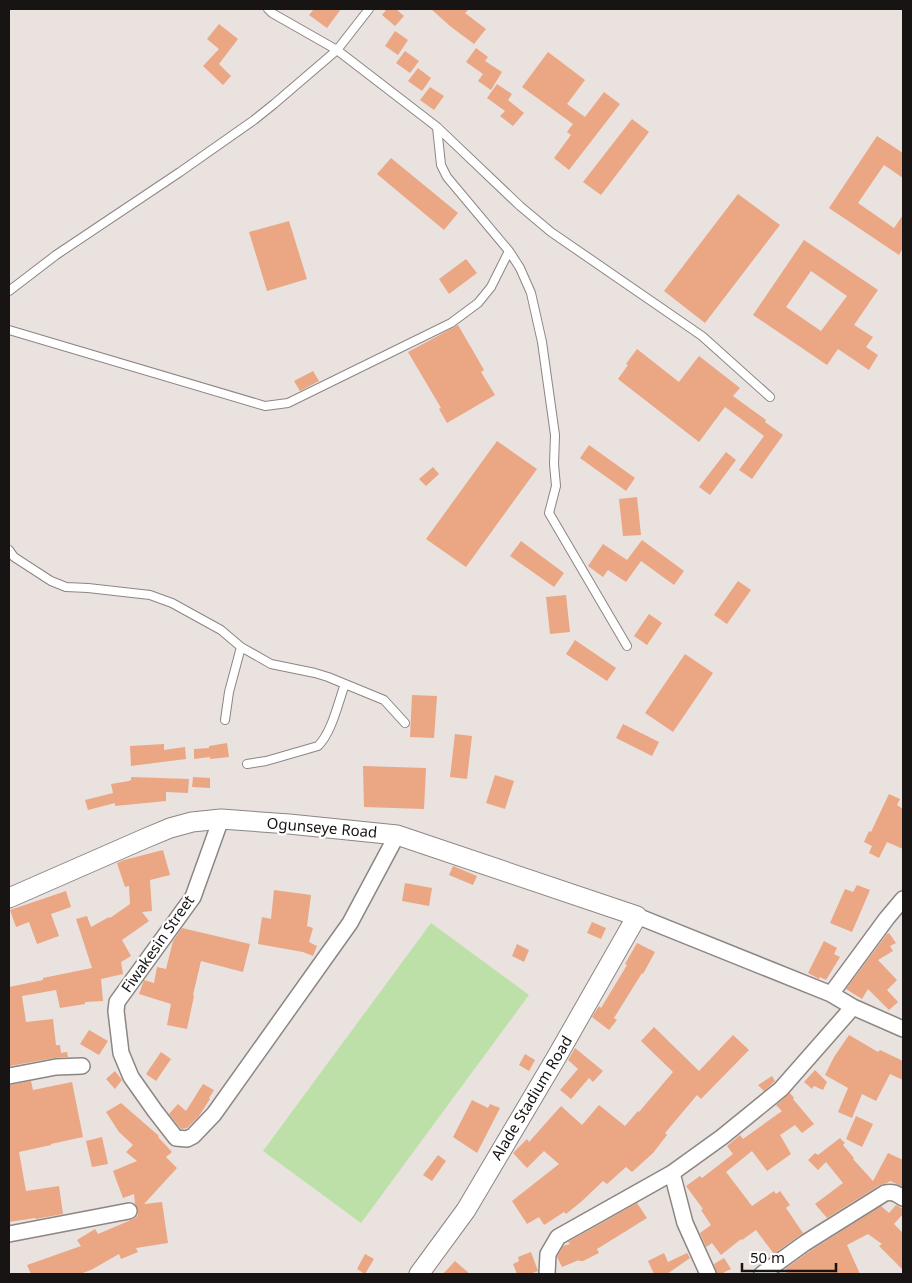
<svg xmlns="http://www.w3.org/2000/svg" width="912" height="1283" viewBox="0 0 912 1283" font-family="'Noto Sans',sans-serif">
  <rect width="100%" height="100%" fill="#e9e2df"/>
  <path fill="#bde0a8" d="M431 923 529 995 361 1223 263 1151Z"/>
  <path fill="#eba683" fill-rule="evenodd" d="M314 9H341L327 28 309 15Z
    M387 9H396L404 16 395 26 382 15Z
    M431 9H469L465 13 486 29 474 44 450 26Z
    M219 24 238 39 219 64 231 76 223 85 203 66 219 49 207 39Z
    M395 31 408 40 398 55 385 46Z
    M476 48 488 57 485 61 502 72 491 90 478 81 483 74 466 62Z
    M405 51 419 61 410 73 396 63Z
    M548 52 585 80 567 104 585 117 604 92 620 104 569 170 554 158 571 135 567 132 573 124 522 87Z
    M418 68 431 78 422 91 408 81Z
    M497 84 512 94 508 100 524 113 513 126 500 116 505 111 487 98Z
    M430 87 444 96 434 110 420 100Z
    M632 119 649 132 601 195 583 182Z
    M877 136 903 153V178L884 165 858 203 894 228 903 215V248L899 255 829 208Z
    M391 158 458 213 444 230 377 174Z
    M738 194 780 225 705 323 664 291Z
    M289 221 307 279 267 291 249 232Z
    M804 240 878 290 854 325 873 337 866 347 878 355 869 370 838 349 827 365 753 315ZM811 271 847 296 821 331 786 307Z
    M466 259 477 273 449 294 439 279Z
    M458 325 484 370 481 372 495 395 447 423 439 409 441 408 408 352Z
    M637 349 679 382 699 356 740 388 733 396 766 420 765 422 783 435 752 479 739 470 764 436 725 407 699 442 618 379 628 365 626 364Z
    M313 371 319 381 300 391 294 381Z
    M497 441 537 469 466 567 426 539Z
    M589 445 635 478 626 491 580 458Z
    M726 452 736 460 710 495 699 487Z
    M433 467 439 474 426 486 419 479Z
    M637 497 641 535 623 536 619 499Z
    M642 540 684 571 674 585 641 561 626 582 608 570 603 577 588 566 603 544 627 560Z
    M521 541 564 573 554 587 510 556Z
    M738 581 751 590 727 624 714 615Z
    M566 595 570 632 550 634 546 597Z
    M649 614 662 623 647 645 634 636Z
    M575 640 616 668 607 681 566 654Z
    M685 654 713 673 673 732 645 713Z
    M412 695 437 696 434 738 410 737Z
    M623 724 659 742 652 756 616 738Z
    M455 734 472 736 467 779 450 777Z
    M227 743 229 757 210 759V757L194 759V749L209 748V746Z
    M164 744V750L185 747 186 759 131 766 130 746Z
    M363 766 426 768 424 809 364 807Z
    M495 775 514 781 505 809 486 803Z
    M131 777 189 779 188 793 166 792V801L115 806V803L88 810 85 800 113 793 111 784 129 781 131 780Z
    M193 777 210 778V788L192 787Z
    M889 794 900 799 897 805 903 809V849L887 842 879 858 869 853 872 846 864 842 869 831 871 832Z
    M163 850 170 875 150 880 152 911 142 912 149 921 122 940 131 956 121 962 123 974 101 979 103 1001 85 1002V1004L60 1008 56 990 22 996 26 1022 53 1019 56 1045H60L61 1053 67 1052 68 1057 54 1058 10 1066 9 987 43 980V978L92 968 76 919 87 916 91 927 109 917 110 918 130 904 129 886 125 887 117 863 124 860Z
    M453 866 477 876 473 885 449 875Z
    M405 883 432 888 429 906 402 901Z
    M857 885 870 890 852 932 830 923 845 889 853 892Z
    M274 890 311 895 307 926 313 928 309 942 317 946 313 956 303 952 258 944 262 917 271 919Z
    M66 891 71 907 51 914 59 936 37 944 29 922 16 927 10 910Z
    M592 922 606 928 601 939 587 933Z
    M182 928 250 944 243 972 201 961 193 995 194 996 187 1029 167 1025 171 1004 139 994 144 980 154 983 157 967 166 969 173 941Z
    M889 933 896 943 890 946 893 951 878 960 897 980 887 990 898 1002 889 1010 868 989 862 999 846 989 887 934Z
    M824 941 837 948 834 954 840 957 826 980 820 977 819 979 808 973Z
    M637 943 655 952 643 974 642 973 614 1018 617 1020 609 1030 592 1017 599 1006 601 1008 627 965 625 964Z
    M517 944 529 950 524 962 512 956Z
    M654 1027 699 1071 733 1035 749 1050 701 1099 697 1095 665 1133 667 1135 653 1153 632 1172 626 1167 607 1184 603 1181 582 1201 566 1214 564 1212 544 1225 539 1217 527 1224 512 1201 559 1164 544 1151 527 1168 513 1153 527 1139 529 1142 561 1106 582 1125 599 1105 625 1126 638 1111 639 1112 673 1072 641 1041Z
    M89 1030 108 1041 99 1055 80 1044Z
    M849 1035 878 1052 880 1050 903 1061V1080L890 1074 876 1101 862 1094 852 1118 838 1112 848 1088 825 1075 834 1057Z
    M575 1048 603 1071 593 1082 589 1078 571 1099 560 1090 578 1069 568 1060Z
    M161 1052 171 1059 156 1081 146 1074Z
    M525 1054 535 1060 529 1071 519 1065Z
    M815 1070 827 1082 823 1090 814 1086 812 1089 804 1082Z
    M115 1071 122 1080 115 1089 106 1079Z
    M772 1076 775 1081 764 1091 758 1085Z
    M31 1081 33 1090 72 1082 83 1137 51 1144V1145L19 1152 26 1191 59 1186 63 1214 36 1219 35 1218 9 1222V1085Z
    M203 1084 214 1090 209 1098 210 1099 199 1116 187 1128 181 1129 169 1114 178 1104 186 1111Z
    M790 1093 794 1098 793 1099 814 1124 802 1133 795 1125 780 1135 791 1154 767 1171 752 1151 726 1172 752 1206 774 1191 776 1194 780 1191 790 1205 786 1208 803 1233 774 1254 756 1230 742 1240 741 1239 721 1255 712 1243 706 1247 700 1233 711 1225 701 1210 703 1209 686 1186 700 1176 702 1178 733 1154 727 1146 740 1135 743 1139 782 1111 776 1105Z
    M472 1100 488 1108 490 1104 500 1108 477 1153 453 1137Z
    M121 1103 159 1136 158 1137 172 1152 166 1157 177 1168 144 1204 162 1202 168 1243 136 1248 138 1252 121 1259 119 1254 91 1270 80 1274H31L27 1265 81 1246 77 1240 95 1229 98 1234 131 1220 135 1218 138 1215V1210L135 1204 134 1194 123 1198 113 1171 137 1161 126 1152 133 1145 119 1132 106 1112Z
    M856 1116 873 1124 862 1147 846 1139Z
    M102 1137 108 1164 92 1167 86 1141Z
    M840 1138 845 1143 843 1145 854 1158 853 1159 873 1181 888 1153 903 1160V1187L890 1181 887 1183 880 1185 827 1218 815 1204 843 1183 826 1162 818 1170 808 1160 815 1153 818 1155Z
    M438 1155 446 1161 432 1181 423 1175Z
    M637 1203 647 1218 597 1249 599 1253 583 1261H579V1260L562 1267 557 1257 563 1246 570 1244 568 1242Z
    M896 1205 903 1209V1214L894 1224 903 1233V1270L879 1246 882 1244 868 1234 847 1245 860 1274H788L785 1269 810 1251 881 1206 889 1213Z
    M531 1252 538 1271 530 1274H517L513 1264 519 1261 518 1257Z
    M664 1253 668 1262 687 1253 690 1258 667 1274H654L648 1261Z
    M365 1254 374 1259 365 1274 357 1269Z
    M724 1258 731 1269 721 1274H717L714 1264Z
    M455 1261 470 1274H443Z"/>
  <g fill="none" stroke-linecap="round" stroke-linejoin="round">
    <g stroke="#8c8683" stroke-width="10">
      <path id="service" d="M268 9 272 13 337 50 437 127 520 206 551 232 702 336 770 397
        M437 127 441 165 447 177 509 251 520 268 531 293 542 342 555 435 554 464 556 486 549 513 627 646
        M9 291 56 255 180 172 254 120 274 104 337 50 369 9
        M9 330 265 406 288 403 451 323 478 303 491 287 509 251
        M9 550 14 557 51 581 66 587 88 588 150 595 172 603 221 630 241 647 271 664 315 673 328 677 384 700 405 723
        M225 720 229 692 241 647
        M247 764 266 761 318 746C332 732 338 703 345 684"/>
    </g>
    <g stroke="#8c8683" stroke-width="18">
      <path id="minor" d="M221 819 193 897 117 1002 116 1011 121 1053 131 1077 155 1111 176 1138 187 1139 193 1136 214 1114 350 923 397 835
        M637 916 831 994 853 1007 903 1029
        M831 994 887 918 903 899
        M9 1076 56 1067 82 1066
        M672 1173 685 1223 708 1274
        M9 1234 129 1211
        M547 1274 548 1254 558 1237 672 1173 722 1137 781 1089 853 1007
        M762 1274 805 1243 885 1193C893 1191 897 1194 903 1198"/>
    </g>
    <g stroke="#8c8683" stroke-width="21">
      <path id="tertiary" d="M9 898 146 838 170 828 192 822 221 819 289 824 397 835 637 916 556 1058 466 1210 419 1274"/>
    </g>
    <use href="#service" stroke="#fff" stroke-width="8"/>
    <use href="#minor" stroke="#fff" stroke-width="15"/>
    <use href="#tertiary" stroke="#fff" stroke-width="19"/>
  </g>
  <g text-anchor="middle" stroke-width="4.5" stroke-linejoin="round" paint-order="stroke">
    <g font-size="15" fill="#171413" stroke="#fff">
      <text transform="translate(322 828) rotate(5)" y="5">Ogunseye Road</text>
      <text transform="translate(158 944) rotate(-55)" y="5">Fiwakesin Street</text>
      <text transform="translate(532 1098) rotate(-59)" y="5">Alade Stadium Road</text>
    </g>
  </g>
  <rect width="912" height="1283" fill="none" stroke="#171413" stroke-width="20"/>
  <path d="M742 1263v8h94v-8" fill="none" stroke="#171413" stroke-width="2.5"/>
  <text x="750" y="1263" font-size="15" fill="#171413" stroke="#ffffff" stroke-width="4" paint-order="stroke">50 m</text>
</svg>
